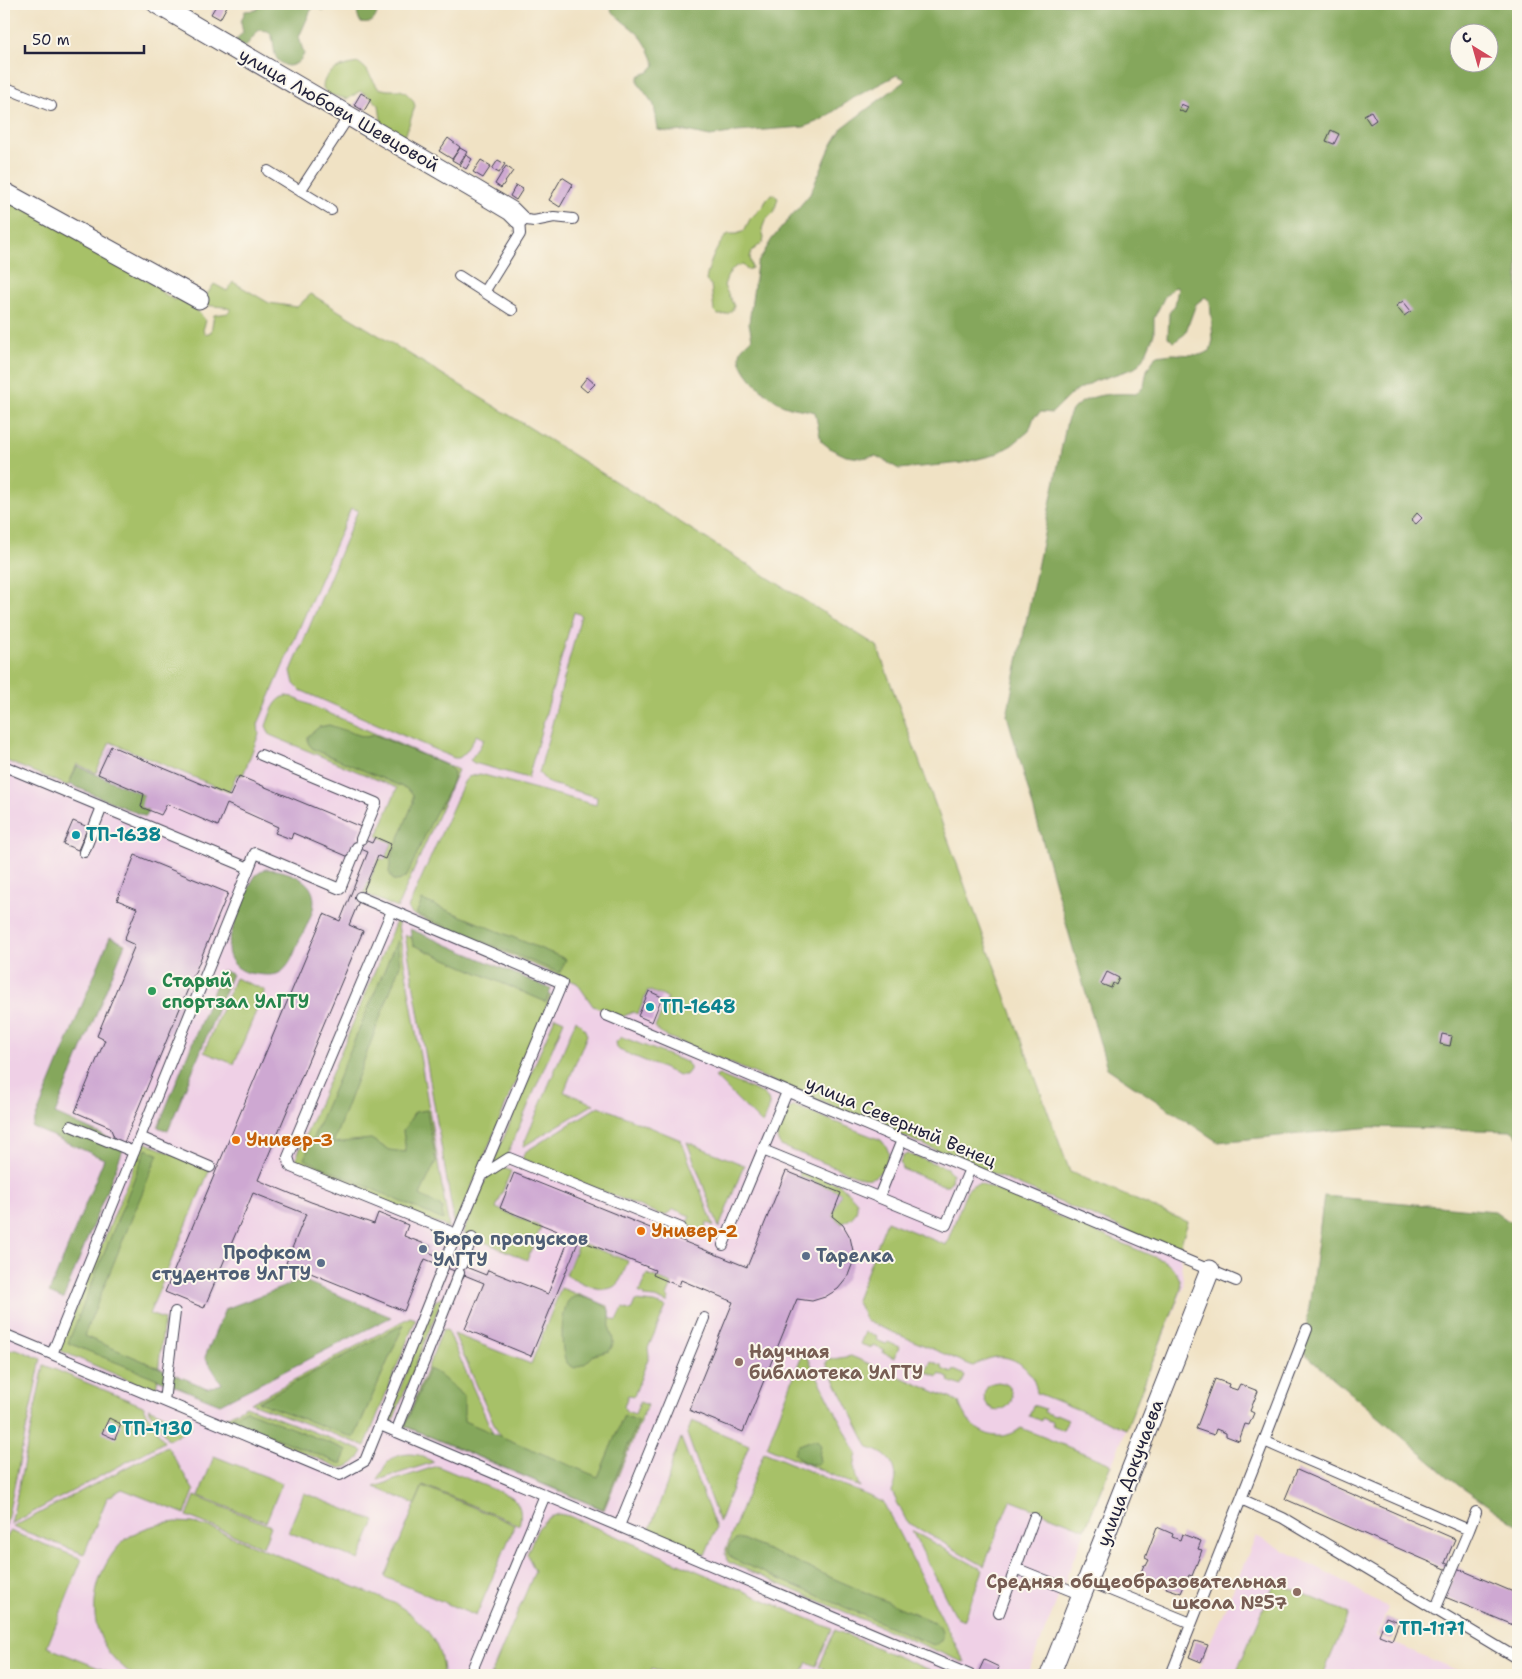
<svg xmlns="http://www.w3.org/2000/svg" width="1522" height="1679" viewBox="0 0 1522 1679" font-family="'Shantell Sans',sans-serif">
  <rect width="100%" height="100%" fill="#fbf7ec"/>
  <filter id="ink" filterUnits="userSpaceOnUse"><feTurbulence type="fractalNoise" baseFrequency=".02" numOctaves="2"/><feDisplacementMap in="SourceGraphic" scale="10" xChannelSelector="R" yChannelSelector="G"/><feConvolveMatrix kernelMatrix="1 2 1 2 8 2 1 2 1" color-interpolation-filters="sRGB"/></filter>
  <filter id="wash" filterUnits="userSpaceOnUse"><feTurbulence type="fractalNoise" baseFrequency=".0096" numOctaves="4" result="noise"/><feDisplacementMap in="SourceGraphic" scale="20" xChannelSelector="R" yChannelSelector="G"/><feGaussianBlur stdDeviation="1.12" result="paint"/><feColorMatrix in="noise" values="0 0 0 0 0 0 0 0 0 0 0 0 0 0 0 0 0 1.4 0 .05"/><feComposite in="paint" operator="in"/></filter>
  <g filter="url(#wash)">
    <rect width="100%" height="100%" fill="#f0e2c4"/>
    <path fill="#efd0e6" d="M109 397 527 426 877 646 1070 1172 1188 1222 1179 1249 1184 1286 1027 1675H4V1347L12 1327 4 1323V679Z
      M1256 1536 1336 1577 1388 1608 1377 1636 1468 1675H1196Z"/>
    <path fill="#a7c168" stroke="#647252" d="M359 63 366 69 378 88 387 90H400L405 92 413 100 415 106 406 134 401 138 382 127 379 105 368 95 360 91 348 99 328 94 323 88C323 70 344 65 359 63Z
      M4 194 158 287 160 291 174 300 178 298 195 308 206 321 203 330 205 334 211 332 214 315 228 313 230 311V309L224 307 203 305 206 296 214 284 227 291 233 282 269 303 297 307 311 294 527 426 877 646 1070 1172 1188 1222 1178 1252 661 1034 655 1027 668 998 648 990 638 1014 633 1012 622 1017 593 1006 577 983 411 914 408 908 464 782 468 777 480 774 596 805 597 797 548 783 539 773 581 615 574 612 528 778 474 763 470 760 479 748 484 739 476 735C471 744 468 752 459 758H454L300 690 294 684 291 671 358 510 351 508 258 724 259 734 243 775 237 774 229 792 110 742 96 773 77 764 68 786 4 760Z
      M773 194 778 198 774 212 765 221 762 229 764 238 763 242 752 251 750 257 752 268 747 270 743 265C731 265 727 276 724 286L734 306C731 314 726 315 718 315L714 311 711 285 706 281C708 265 717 245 728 234H737L744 231 750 219 764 205 767 198Z
      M286 696 292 697 458 770 397 908 364 893 379 858 385 860 392 843 377 836 397 788 270 735 266 726C270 715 274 699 286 696Z
      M397 919 449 1228 300 1167 296 1158Z
      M405 935 551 996 455 1227Z
      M235 978 265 990 234 1064 204 1052Z
      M555 1017 564 1021 502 1167 511 1171 496 1208 541 1227 527 1260 463 1233Z
      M576 1020 584 1028 587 1035 564 1092 594 1104 524 1146H523Z
      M622 1037 686 1062 690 1066V1070L686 1075H679L619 1050 617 1048 616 1042Z
      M719 1075 764 1094C774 1104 767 1114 762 1124L715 1077Z
      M599 1106 681 1140 714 1226 707 1223 703 1234 686 1227 690 1216 674 1209 664 1216 522 1159 525 1152Z
      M794 1106 881 1140 886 1146 889 1153C885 1167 879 1181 862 1178L781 1146C773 1137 777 1123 784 1114 786 1111 791 1108 794 1106Z
      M144 1142 210 1169 149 1314 164 1319 156 1392 59 1350Z
      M687 1142 744 1165 719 1228Z
      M909 1154 947 1168 952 1174 951 1182 948 1185H943L902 1169 900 1161 904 1155Z
      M801 1170 841 1185 857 1202C858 1215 852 1218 842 1224L832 1215 841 1193 799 1176Z
      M980 1183 1164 1261C1174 1268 1182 1277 1181 1290L1126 1429 1037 1393C1035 1373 1017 1355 996 1357 987 1358 981 1362 973 1366L866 1321 856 1300 887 1221 946 1245 967 1190 973 1185Z
      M579 1242 628 1261C625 1268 623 1277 618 1283 606 1298 579 1281 566 1275Z
      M647 1274 672 1284 667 1296 669 1299 667 1303 655 1298 644 1297V1295L639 1292Z
      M561 1288 608 1306 610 1318 617 1321 623 1308 631 1311 635 1301 654 1303 666 1307 648 1348 649 1356 634 1396 628 1395 624 1407 626 1411 635 1414 640 1402 647 1405 604 1510 516 1473 454 1334 531 1364Z
      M443 1297 392 1423 389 1416 435 1301Z
      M410 1317 416 1319 365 1446 251 1403Z
      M443 1329 448 1331 509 1470 404 1426Z
      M865 1332 877 1337 876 1340 886 1344 888 1342 899 1347 895 1358 883 1353 884 1350 873 1346 872 1348 860 1344Z
      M13 1349H17L41 1359 6 1525 4 1523V1353Z
      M803 1352 806 1354 857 1454C853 1467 854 1475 860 1487L767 1447Z
      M851 1356 959 1402C966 1428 996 1448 1021 1428L1111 1464 1085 1529 1010 1500 984 1566 907 1522 892 1492C902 1471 891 1454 869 1448L826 1363 828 1360Z
      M931 1361 943 1366 942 1369 952 1373 954 1370 965 1375 961 1386 949 1381 950 1379 940 1374 938 1377 926 1372Z
      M44 1365 143 1406 164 1442 11 1524Z
      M984 1396a14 14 0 1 1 28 0a14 14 0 1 1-28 0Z
      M1033 1405 1045 1409 1044 1412 1055 1416 1056 1414 1068 1419 1063 1430 1052 1425V1422L1042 1418 1041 1421 1029 1416Z
      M246 1406 363 1451C359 1460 350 1468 340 1468L223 1419Z
      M148 1408 192 1427 168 1440Z
      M692 1421 749 1445 719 1522 687 1434Z
      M681 1438 716 1528 705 1555 649 1531 668 1481 672 1462Z
      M167 1446 194 1491 185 1514 122 1489 107 1498 84 1554 13 1527Z
      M764 1452 883 1502 965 1663 728 1562 725 1554 726 1549Z
      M410 1454 419 1455 434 1462 378 1480C386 1462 390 1455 410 1454Z
      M214 1456 282 1483 266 1522 199 1496Z
      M437 1466 512 1497C521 1505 522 1514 519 1525L423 1485 415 1504 374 1487Z
      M423 1486 515 1525 476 1616 385 1577Z
      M304 1493 375 1521 359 1560 288 1532Z
      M195 1496 271 1526 263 1547 187 1516Z
      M559 1514 569 1516 832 1629 816 1666 807 1662 802 1673 808 1675H671L652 1668 649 1675H491L535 1571 527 1554C535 1536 538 1518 559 1514Z
      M176 1522 193 1523 211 1528 396 1604C422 1620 443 1643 443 1675H134L130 1673C122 1666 112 1658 106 1648 102 1641 98 1632 96 1623 90 1592 105 1552 132 1535 146 1526 160 1524 176 1522Z
      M10 1531 82 1559 47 1647 116 1675H4V1544Z
      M912 1531 983 1570 964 1621 957 1618 953 1612Z
      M1275 1582 1349 1613 1323 1675H1235Z
      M835 1630 941 1675H825L826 1670 819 1667Z"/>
    <path fill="#85a75c" stroke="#54644c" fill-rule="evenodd" d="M262 4H329L326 9 322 10 315 7 311 10 299 37 304 54C301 61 295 66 287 66 267 59 279 41 268 31L260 30 258 31 245 47 237 43V38L243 33 241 22 245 11 256 10Z
      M356 4H378C378 15 374 26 361 23L358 17Z
      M613 4H1518V1137L1512 1131 1372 1127 1218 1142 1107 1068 1007 715 1067 421C1069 417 1071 410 1075 407 1091 393 1116 393 1136 394L1144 385 1147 370 1156 356 1172 354 1200 355 1210 351 1213 340 1210 301 1205 297 1196 304 1185 334 1174 342 1168 337 1169 313 1175 305 1178 288 1174 287 1165 296 1154 318V334L1144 358 1135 368 1095 381 1071 394 1052 413 1041 412 1034 417 1029 431 1012 445 994 455 962 463 899 469 876 456 861 458 846 456 831 449 821 441 815 412C805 409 793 409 784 405 769 399 733 368 741 350 743 346 748 342 752 339L749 323 757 264 772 239 810 194 831 146 842 128 906 80 897 75 855 97 821 120 804 127 737 132 710 136 686 131 669 132 658 130 654 105 638 83V78L640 75 649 72 655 65C651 54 646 42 638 34 629 25 620 21 611 10ZM1460 32H1490V62H1460Z
      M329 725 365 737 375 735 448 766 454 772C453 787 441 803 434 816 426 832 419 850 411 867L407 876 399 881 393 880 389 872 391 858 413 803V794L407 789 313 749 308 743V736L319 727Z
      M77 766 153 799 146 817 69 784Z
      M265 869C288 870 320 880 313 909 310 920 304 931 299 941 295 951 290 968 279 973 272 977 256 974 249 973 237 970 228 960 228 948 229 933 245 898 251 883L256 875Z
      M422 900 566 959 560 973 416 914Z
      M410 929 551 989 546 1002 413 945Z
      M110 937 125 944 55 1114 125 1145 63 1299 49 1293 104 1159 32 1127Z
      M397 940 400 965 333 1143 371 1139 389 1150 406 1152 403 1131 415 1112 427 1110 436 1161 420 1195 442 1207 443 1220 304 1159Z
      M222 970 232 974 168 1131 158 1127Z
      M146 1149 158 1154 84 1336 207 1388 222 1384 205 1357 225 1309 302 1280 391 1317 220 1404 68 1343Z
      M1324 1196 1495 1211 1518 1228V1526L1458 1485 1303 1352Z
      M576 1296C588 1298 602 1301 610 1311 611 1317 609 1322 610 1328 611 1337 617 1342 609 1351L594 1355 586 1363 575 1368C573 1367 570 1366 568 1364 559 1356 561 1308 569 1300 571 1298 574 1297 576 1296Z
      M404 1324 354 1438 258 1402Z
      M429 1369 437 1373 464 1396V1421L598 1477 624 1415 638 1421 603 1509 405 1426Z
      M246 1410 347 1450 341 1464 228 1419Z
      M812 1440H817L821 1446 819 1456 820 1461 817 1465C808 1465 798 1460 794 1453L797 1446Z
      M738 1539H742L934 1622C944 1628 946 1641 934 1645L928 1643 732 1559 728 1554C727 1546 731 1542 738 1539Z"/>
    <g id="blocks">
      <path fill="#cea8d2" d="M217 4H223L227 6 220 19 211 14Z
        M361 93 371 99 364 111 354 105Z
        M1181 104 1188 107 1185 113 1179 110Z
        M1371 111 1376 120 1370 124 1364 115Z
        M1331 130 1339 134 1334 144 1326 141Z
        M448 138 460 147 452 159 439 151Z
        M460 148 467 152 459 164 452 160Z
        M466 155 472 159 466 169 460 165Z
        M481 160 491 166 483 178 473 172Z
        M498 160 505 164 499 173 492 169Z
        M506 166 513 171 501 188 495 184Z
        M562 177 573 184 560 207 549 200Z
        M516 185 523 189 516 200 510 196Z
        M1403 301 1411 311 1404 316 1396 306Z
        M587 377 595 384 587 392 580 386Z
        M1417 513 1422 518 1416 524 1411 520Z
        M111 746 230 796 239 776 361 827 357 837 372 843 375 837 391 844 385 859 378 856 349 925 363 931 258 1180 311 1202 374 1224 378 1213 408 1225 404 1236 430 1246 428 1252 486 1275 488 1270 548 1294 570 1236 500 1208 514 1173 747 1267 786 1171 841 1193 832 1216 843 1225 850 1237 853 1251 852 1265 847 1278 838 1289 825 1297 812 1301 797 1299 743 1432 689 1410 733 1302 681 1280 679 1286 653 1275 655 1270 579 1240 531 1356 465 1329 484 1283 425 1259 404 1311 286 1263 306 1214 253 1193 204 1308 165 1292 324 914 340 921 368 852 354 846 349 857 293 833 291 839 275 833 278 827 227 804 218 826 167 804 161 815 141 807 144 794 98 774Z
        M73 821 88 827 78 850 63 844Z
        M135 855 228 893 123 1145 116 1142 110 1127 75 1112 105 1040 97 1036 135 945 124 940 137 908 117 900Z
        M1107 972 1119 978 1116 985 1113 983 1111 988 1101 984Z
        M649 991 662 997 652 1022 638 1016Z
        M1442 1034 1452 1036 1450 1046 1440 1044Z
        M1215 1379 1229 1384 1228 1387 1237 1390 1240 1384 1258 1391 1250 1411 1254 1413 1249 1425 1245 1424 1239 1441 1226 1436V1433L1216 1429 1214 1435 1196 1429Z
        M109 1418 121 1424 115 1439 102 1433Z
        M1297 1470 1455 1539 1445 1563 1518 1594V1627L1445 1597 1455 1573 1285 1499Z
        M1157 1527 1173 1534 1172 1537 1180 1540 1182 1534 1201 1541 1198 1549 1202 1550 1192 1576 1189 1575 1181 1593 1166 1588 1168 1583 1158 1580 1156 1586 1138 1579 1144 1565 1146 1566 1149 1560 1145 1558Z
        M1386 1617 1399 1622 1392 1640 1379 1635Z
        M1195 1641 1208 1645 1201 1662 1189 1657Z
        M984 1660 999 1667 996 1675H985V1674L979 1671Z"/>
    </g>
  </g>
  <g filter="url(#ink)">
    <use href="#blocks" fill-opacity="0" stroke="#413f50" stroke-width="1"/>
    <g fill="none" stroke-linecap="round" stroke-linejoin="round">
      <g stroke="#413f50" stroke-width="12">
        <path id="service" d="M4 87 51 106
          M268 171 331 210
          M300 191 349 116
          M459 276 484 292
          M512 310 484 292 520 234 519 219 534 221 554 217 573 219
          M261 755 376 803 361 839
          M4 766 249 868 255 853 340 889 357 847
          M84 852 102 807
          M360 897 562 983 446 1259
          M392 911 288 1157 291 1167 456 1234
          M606 1015 1236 1281
          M71 1126 134 1152
          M140 1137 210 1167
          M763 1150 946 1225 970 1169
          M481 1176 509 1158 681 1228
          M879 1197 902 1140
          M723 1245 787 1092
          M461 1265 472 1238
          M4 1334 340 1475 365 1461 443 1267
          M52 1354 249 868
          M164 1401 175 1312
          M380 1425 970 1675
          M396 1432 459 1273
          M1264 1441 1307 1329
          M1241 1499 1264 1441 1469 1530 1435 1610
          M619 1526 704 1318
          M1469 1530 1476 1512
          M1015 1568 1082 1595
          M1088 1581 1191 1623
          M999 1613 1034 1518
          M470 1675 545 1495
          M1171 1675 1241 1499 1283 1518 1518 1659"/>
      </g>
      <g stroke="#413f50" stroke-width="21">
        <path id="minor" d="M157 4 474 189 511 211 519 219
          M4 192 199 299
          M1050 1675 1210 1270"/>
      </g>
      <use href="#service" stroke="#fff" stroke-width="10"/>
      <use href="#minor" stroke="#fff" stroke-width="19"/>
    </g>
  </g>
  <g fill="#0f9aa8" stroke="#fbf7ec" stroke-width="2">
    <circle cx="76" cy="835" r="5"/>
    <circle cx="650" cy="1007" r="5"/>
    <circle cx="112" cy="1429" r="5"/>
    <circle cx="1389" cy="1629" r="5"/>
  </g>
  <circle fill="#2e9e5b" stroke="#fbf7ec" stroke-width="2" cx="152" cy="991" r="5"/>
  <g fill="#e8710a" stroke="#fbf7ec" stroke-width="2">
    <circle cx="236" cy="1140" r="5"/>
    <circle cx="641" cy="1231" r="5"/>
  </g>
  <g fill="#5c6f8a" stroke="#fbf7ec" stroke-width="2">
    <circle cx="423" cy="1249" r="5"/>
    <circle cx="806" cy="1256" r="5"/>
    <circle cx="321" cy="1263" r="5"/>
  </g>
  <g fill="#8d6e63" stroke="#fbf7ec" stroke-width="2">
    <circle cx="739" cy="1362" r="5"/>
    <circle cx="1297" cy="1592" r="5"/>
  </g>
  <g text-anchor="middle" stroke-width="4" stroke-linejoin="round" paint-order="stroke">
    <g font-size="18" fill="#22223b" stroke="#fbf7ec">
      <text transform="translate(339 110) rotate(30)" y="6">улица Любови Шевцовой</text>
      <text transform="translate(901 1122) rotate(23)" y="6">улица Северный Венец</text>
      <text transform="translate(1130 1473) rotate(-69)" y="6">улица Докучаева</text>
    </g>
    <g font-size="18" font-weight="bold" fill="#0d838f" stroke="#fbf7ec" text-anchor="start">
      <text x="86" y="841">ТП-1638</text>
      <text x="660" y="1013">ТП-1648</text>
      <text x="122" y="1435">ТП-1130</text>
      <text x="1399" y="1635">ТП-1171</text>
    </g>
    <g font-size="18" font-weight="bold" fill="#27864d" stroke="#fbf7ec" text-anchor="start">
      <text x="162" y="987">Старый<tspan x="162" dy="21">спортзал УлГТУ</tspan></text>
    </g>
    <g font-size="18" font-weight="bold" fill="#c56008" stroke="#fbf7ec" text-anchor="start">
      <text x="246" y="1146">Универ-3</text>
      <text x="651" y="1237">Универ-2</text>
    </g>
    <g font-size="18" font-weight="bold" fill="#4e5e75" stroke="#fbf7ec" text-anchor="start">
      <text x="433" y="1245">Бюро пропусков<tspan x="433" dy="21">УлГТУ</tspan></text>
      <text x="311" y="1259" text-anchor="end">Профком<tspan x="311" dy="21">студентов УлГТУ</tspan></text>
      <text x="816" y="1262">Тарелка</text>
    </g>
    <g font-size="18" font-weight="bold" fill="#785e54" stroke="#fbf7ec" text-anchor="start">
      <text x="749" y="1358">Научная<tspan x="749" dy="21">библиотека УлГТУ</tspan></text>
      <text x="1287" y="1588" text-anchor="end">Средняя общеобразовательная<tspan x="1287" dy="21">школа №57</tspan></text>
    </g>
  </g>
  <rect width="1522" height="1679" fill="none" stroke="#fbf7ec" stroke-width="20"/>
  <g transform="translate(1474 48) rotate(323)"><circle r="24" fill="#fbf7ec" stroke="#a4a2a5"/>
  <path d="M0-4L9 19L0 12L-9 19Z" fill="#d1495b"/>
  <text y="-8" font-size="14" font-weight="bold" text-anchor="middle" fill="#22223b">С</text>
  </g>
  <path d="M25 45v8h119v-8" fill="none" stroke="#22223b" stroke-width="2.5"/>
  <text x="32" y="45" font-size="15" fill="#22223b" stroke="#fbf7ec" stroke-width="4" paint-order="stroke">50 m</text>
</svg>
